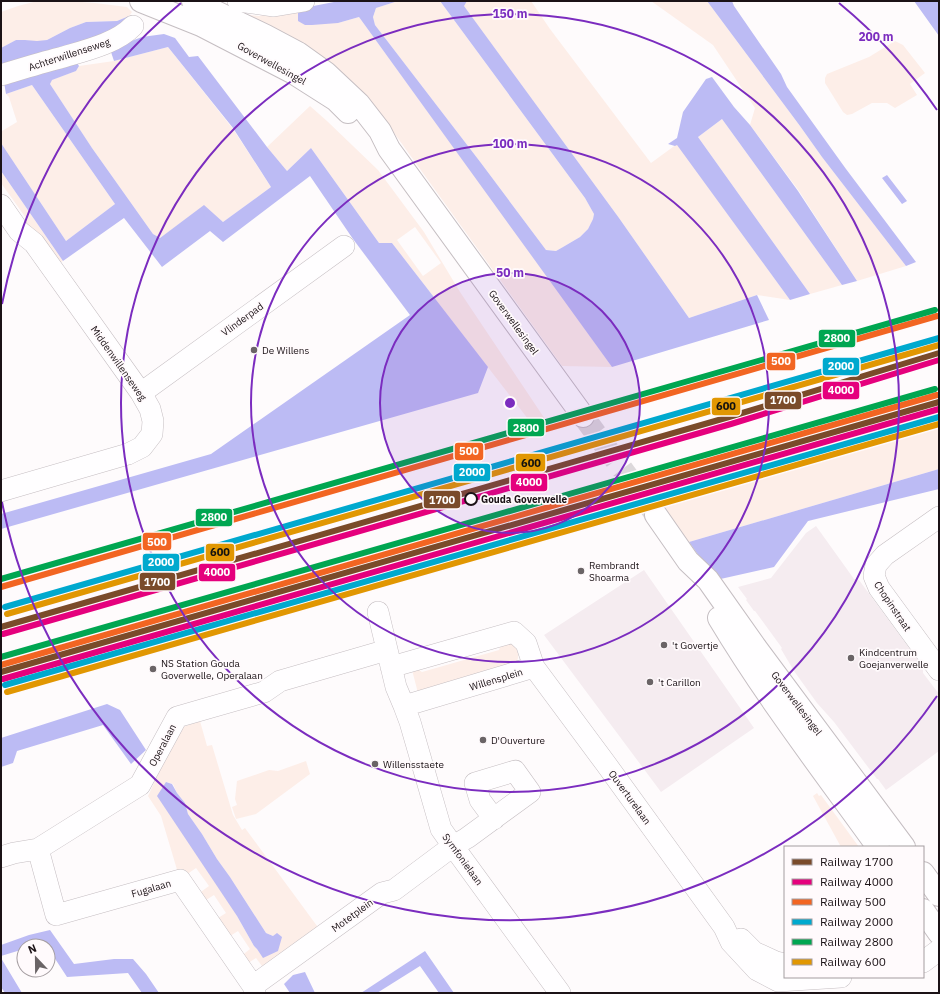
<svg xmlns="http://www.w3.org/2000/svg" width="940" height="994" viewBox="0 0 940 994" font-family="'IBM Plex Sans',sans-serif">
  <rect width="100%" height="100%" fill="#fefbfc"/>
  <path fill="#f5ecf0" d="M816 526 854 579 859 580 923 667V673L939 694V751L886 790 878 779H877L834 722 817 703 794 671 781 649 782 648 755 611H754L746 600 747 599 738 587 771 578 806 533Z
    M644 570 754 728 661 792 544 635Z"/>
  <path fill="#fdeee8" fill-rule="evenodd" d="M37 1H69L95 3 127 7 132 12 129 16 117 21 86 22 70 28 47 40 37 42 25 40H16L1 48V12L18 6Z
    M398 1H440L585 198 594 214 593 219 588 229 580 237 563 247 556 251 546 250 481 163 375 25 373 17 376 8Z
    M467 1H531L550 29 651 163 677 144 790 300 757 295 689 318 619 218 463 5Z
    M651 1H707L800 126 822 157 906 266 857 281 799 191 750 125 755 108 713 45Z
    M298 9 338 23 359 17 537 262 612 367 562 366 384 119 242 14 259 16Z
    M895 41 903 45 925 73 910 84 917 95 895 108 887 103H872L852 114 847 115 843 112 825 83V78L827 74 869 57Z
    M168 47 233 129 271 187 223 222 204 206 160 238 153 234 92 148 50 84 51 80 76 71 79 66 114 61Z
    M32 85 115 204 66 241 1 143V128L2 131 17 122 9 97 6 94Z
    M310 106 327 121 378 170 424 232 460 292 549 425 535 428 392 243H379L311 148 287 171 267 147ZM415 227 441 263 423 276 397 240Z
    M722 119 842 285 810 294 698 137Z
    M1 171 63 261 57 264 24 225 26 218 1 183Z
    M939 400V469L689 542 649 487Z
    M502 643C505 643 509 643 511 644 518 647 520 655 517 661L418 693 412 670 416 668 422 672 499 650Z
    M200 721 207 746 212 745 233 815 242 830 245 828 320 930 265 970 256 958 245 965 240 957 250 949 238 931 227 938 215 920 226 913 214 895 203 902 198 894 209 886 196 868 186 875 178 873 161 816 148 796 178 732 183 727ZM166 782 173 784 177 793 185 803 188 814 202 834 217 859 230 877 266 933 273 936 262 956 257 949 254 946 237 916Z
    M306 761 310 774 256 814 236 819 232 807 237 805 235 799 237 781 269 770 278 771Z
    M817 793 819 796 821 795 859 847H841L813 796Z"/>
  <path fill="#bcbbf4" d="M339 1H398L376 8 373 17 375 25 481 163 546 250 556 251 563 247 580 237 588 229 593 219 594 214 585 198 440 1H467L464 6 619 218 689 318 757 295 769 320 612 367 359 17 338 23 312 25H305L298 21V9Z
    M707 1H732L734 6 781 74 787 87 846 169 916 262 906 266 822 157 800 126Z
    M914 1H939V36Z
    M129 16 123 25 100 36 1 67V48L16 40H25L37 41 47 40 70 28 86 22 117 21Z
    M164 34 175 38 189 57 198 56 267 147 287 171 311 148 379 243H392L488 367 478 393 1 529V514L211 454 410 315 353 239 310 176 223 242 210 231 162 267 124 218 63 261 1 171V143L66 241 115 204 32 85 6 94 4 82 76 61 79 66 76 71 52 80 50 84 92 148 153 234 160 238 204 205 223 222 271 187 233 128 168 47 114 61 110 49 142 37Z
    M712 77 734 107 750 125 798 191 857 281 842 285 722 119 698 137 810 294 790 300 677 145 675 146 668 144 677 138 683 112 706 79Z
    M887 175 907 201 902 204 882 178Z
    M939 469V489L808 521 774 567 716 580 689 542Z
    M107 704 120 710 146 750 131 764 103 725 17 751 13 763 1 767V738Z
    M166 782 172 784 177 793 185 803 188 814 202 834 217 859 230 877 266 933 273 936 277 933 282 937 278 951 263 958 257 949 254 946 237 916 157 796Z
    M50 930 74 964 114 959H133L146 974 159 993H142L128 973 67 977 48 948V946H47L44 943 33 946H24V949L1 956V945L29 935Z
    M425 951 454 993H439L420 966 377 993H361Z
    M1 958 22 993H5L1 987Z
    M305 972 315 993H290L284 984 293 975Z"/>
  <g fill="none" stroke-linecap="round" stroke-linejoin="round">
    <path stroke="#dcd8da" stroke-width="22" stroke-dasharray="22 11" stroke-linecap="butt" d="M583 416 656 515"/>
    <g stroke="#c5bec2" stroke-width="22">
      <path id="minor" d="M238 1 274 6 304 1
        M1 75C21 69 40 63 60 58 83 51 116 44 133 26
        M1 205 19 231 34 243 141 393 150 409 153 421 152 434 142 447 128 454 1 491
        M141 393 344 246
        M939 517 885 555 876 565 874 576 879 588 939 670
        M378 612 396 687 404 706 410 722 441 829 453 846 560 993
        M391 667 514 632 526 643 534 667 606 764 724 927 731 942 757 970 778 981 841 977
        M404 706 534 667
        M38 849 56 915 180 880 253 986 255 993
        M1 857 14 853 38 849 140 785 177 717 264 692 280 681 387 650
        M741 939 754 952 776 962 785 964
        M923 962 939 950
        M253 986 382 893 394 890 453 846 467 838 530 792 515 771 475 783 480 800 494 819"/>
    </g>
    <g stroke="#c5bec2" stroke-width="24">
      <path id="secondary" d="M141 1 201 25 292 72 336 100 348 112
        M193 1 266 36 298 53 326 73 359 104 380 131 389 149 583 416
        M656 515 688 561 708 580 756 648 904 847
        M719 618C767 698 824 772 878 847
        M923 873 939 895
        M923 910 939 933"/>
    </g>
    <use href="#minor" stroke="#fffeff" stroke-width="21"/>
    <use href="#secondary" stroke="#fffeff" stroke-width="22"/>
    <g stroke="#fffafc" stroke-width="9">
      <path id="rail-1" d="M1 627 729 417 939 353
        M1 672 939 402"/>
    </g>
    <g stroke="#fffafc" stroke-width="9">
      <path id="rail-2" d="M3 634 731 424 939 360
        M3 679 939 409"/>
    </g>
    <g stroke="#fffafc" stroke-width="9">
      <path id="rail-3" d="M1 587 937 316
        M1 665 937 395"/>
    </g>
    <g stroke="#fffafc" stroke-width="9">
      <path id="rail-4" d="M5 607 939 338
        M5 685 939 417"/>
    </g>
    <g stroke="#fffafc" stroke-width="9">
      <path id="rail-5" d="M1 579 935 310
        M1 657 935 389"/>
    </g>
    <g stroke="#fffafc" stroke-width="9">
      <path id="rail-6" d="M7 614 939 345
        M7 692 939 424"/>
    </g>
    <use href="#rail-1" stroke="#7a4b2a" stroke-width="6"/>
    <use href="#rail-2" stroke="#e5007d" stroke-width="6"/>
    <use href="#rail-3" stroke="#f26522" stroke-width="6"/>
    <use href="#rail-4" stroke="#00a9ce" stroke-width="6"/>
    <use href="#rail-5" stroke="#00a651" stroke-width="6"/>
    <use href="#rail-6" stroke="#e19702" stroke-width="6"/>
  </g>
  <circle cx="510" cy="403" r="130" fill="#7b2cbf" fill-opacity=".12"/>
  <g fill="none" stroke="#7b2cbf" stroke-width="2">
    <circle cx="510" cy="403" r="130"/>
    <circle cx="510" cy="403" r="259"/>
    <circle cx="510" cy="403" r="389"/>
    <path d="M937 696A518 518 0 0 1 2 502M2 304A518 518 0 0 1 181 3M839 3A518 518 0 0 1 937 110"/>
  </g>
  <g fill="#6a6466" stroke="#fffafc" stroke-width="1.5">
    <circle cx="254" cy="350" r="4"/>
    <circle cx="581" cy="571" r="4"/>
    <circle cx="664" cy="645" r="4"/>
    <circle cx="851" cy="658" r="4"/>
    <circle cx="153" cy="669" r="4"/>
    <circle cx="650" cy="682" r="4"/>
    <circle cx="483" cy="740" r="4"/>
    <circle cx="375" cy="764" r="4"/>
  </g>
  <circle fill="#fffafc" stroke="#1b1216" stroke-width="2" cx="471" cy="499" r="6"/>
  <g text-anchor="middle" stroke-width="3.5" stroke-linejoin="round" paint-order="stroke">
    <g font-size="10" fill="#1b1216" stroke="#fffafc">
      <text transform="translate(69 54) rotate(-18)" y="4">Achterwillenseweg</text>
      <text transform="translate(272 63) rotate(29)" y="4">Goverwellesingel</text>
      <text transform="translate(242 319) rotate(-36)" y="4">Vlinderpad</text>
      <text transform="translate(514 322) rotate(54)" y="4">Goverwellesingel</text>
      <text transform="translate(119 363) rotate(55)" y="4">Middenwillenseweg</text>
      <text transform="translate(893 606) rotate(56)" y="4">Chopinstraat</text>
      <text transform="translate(496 679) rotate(-17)" y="4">Willensplein</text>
      <text transform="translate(797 703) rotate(53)" y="4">Goverwellesingel</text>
      <text transform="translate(162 745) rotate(-62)" y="4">Operalaan</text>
      <text transform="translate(630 797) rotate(54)" y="4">Ouverturelaan</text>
      <text transform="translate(463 859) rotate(54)" y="4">Symfonielaan</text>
      <text transform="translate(151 888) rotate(-16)" y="4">Fugalaan</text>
      <text transform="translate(352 915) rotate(-36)" y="4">Motetplein</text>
    </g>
    <g font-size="10" fill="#1b1216" stroke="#fffafc" text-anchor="start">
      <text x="262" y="354">De Willens</text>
      <text x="589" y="569">Rembrandt<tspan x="589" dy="12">Shoarma</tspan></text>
      <text x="672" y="649">'t Govertje</text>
      <text x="859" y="656">Kindcentrum<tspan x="859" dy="12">Goejanverwelle</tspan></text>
      <text x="161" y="667">NS Station Gouda<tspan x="161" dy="12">Goverwelle, Operalaan</tspan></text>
      <text x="658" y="686">'t Carillon</text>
      <text x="491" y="744">D'Ouverture</text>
      <text x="383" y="768">Willensstaete</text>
    </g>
    <g font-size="10" font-weight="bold" fill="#1b1216" stroke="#fffafc" text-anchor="start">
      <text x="481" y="503">Gouda Goverwelle</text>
    </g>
  </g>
  <circle cx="510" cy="403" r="6" fill="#7b2cbf" stroke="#fffafc" stroke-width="2"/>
  <g font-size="12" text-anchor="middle" font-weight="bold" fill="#7b2cbf" stroke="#fffafc" stroke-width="3.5" stroke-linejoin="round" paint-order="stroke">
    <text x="510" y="18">150 m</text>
    <text x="876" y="41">200 m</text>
    <text x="510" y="148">100 m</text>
    <text x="510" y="277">50 m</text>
  </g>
  <g stroke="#fffafc" stroke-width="1.5">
    <rect x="818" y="329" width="38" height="19" rx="4" fill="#00a651"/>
    <rect x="766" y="352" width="30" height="19" rx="4" fill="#f26522"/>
    <rect x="822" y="357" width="38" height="19" rx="4" fill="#00a9ce"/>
    <rect x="822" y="381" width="38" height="19" rx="4" fill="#e5007d"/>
    <rect x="764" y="391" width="38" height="19" rx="4" fill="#7a4b2a"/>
    <rect x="711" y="397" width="30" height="19" rx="4" fill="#e19702"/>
    <rect x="507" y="418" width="38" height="19" rx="4" fill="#00a651"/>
    <rect x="454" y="442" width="30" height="19" rx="4" fill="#f26522"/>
    <rect x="515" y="453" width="31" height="19" rx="4" fill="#e19702"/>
    <rect x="453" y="463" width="38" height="19" rx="4" fill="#00a9ce"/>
    <rect x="510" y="473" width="38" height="19" rx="4" fill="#e5007d"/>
    <rect x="423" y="490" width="38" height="19" rx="4" fill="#7a4b2a"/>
    <rect x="195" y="508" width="38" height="19" rx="4" fill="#00a651"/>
    <rect x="142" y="532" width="30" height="19" rx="4" fill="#f26522"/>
    <rect x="205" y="543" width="30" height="19" rx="4" fill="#e19702"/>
    <rect x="142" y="553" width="38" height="19" rx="4" fill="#00a9ce"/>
    <rect x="198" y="563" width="38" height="19" rx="4" fill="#e5007d"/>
    <rect x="139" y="572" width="37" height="19" rx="4" fill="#7a4b2a"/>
  </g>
  <g font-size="11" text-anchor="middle" font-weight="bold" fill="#fff">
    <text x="837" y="342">2800</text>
    <text x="781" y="365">500</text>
    <text x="841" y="370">2000</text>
    <text x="841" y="394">4000</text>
    <text x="783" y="404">1700</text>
    <text x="526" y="432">2800</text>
    <text x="469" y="455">500</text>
    <text x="472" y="476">2000</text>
    <text x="529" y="486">4000</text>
    <text x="442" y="504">1700</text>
    <text x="214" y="521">2800</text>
    <text x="157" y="546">500</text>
    <text x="161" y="566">2000</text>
    <text x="217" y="576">4000</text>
    <text x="157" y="586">1700</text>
  </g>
  <g font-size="11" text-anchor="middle" font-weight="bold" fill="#111">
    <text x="726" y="410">600</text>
    <text x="531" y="467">600</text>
    <text x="220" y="556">600</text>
  </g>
  <rect width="940" height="994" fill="none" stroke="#1b1216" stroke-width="4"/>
  <rect x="784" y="846" width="140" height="132" fill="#fffafc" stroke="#a49da0"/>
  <rect x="792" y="859" width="20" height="6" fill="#7a4b2a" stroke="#a49da0"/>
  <text x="820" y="866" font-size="12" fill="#1b1216">Railway 1700</text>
  <rect x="792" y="879" width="20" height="6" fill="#e5007d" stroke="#a49da0"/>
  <text x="820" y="886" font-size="12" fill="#1b1216">Railway 4000</text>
  <rect x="792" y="899" width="20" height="6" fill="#f26522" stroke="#a49da0"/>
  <text x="820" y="906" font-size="12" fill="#1b1216">Railway 500</text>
  <rect x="792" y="919" width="20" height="6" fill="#00a9ce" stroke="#a49da0"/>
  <text x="820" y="926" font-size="12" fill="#1b1216">Railway 2000</text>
  <rect x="792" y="939" width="20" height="6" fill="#00a651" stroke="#a49da0"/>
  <text x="820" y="946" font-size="12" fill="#1b1216">Railway 2800</text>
  <rect x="792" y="959" width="20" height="6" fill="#e19702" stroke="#a49da0"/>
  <text x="820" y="966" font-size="12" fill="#1b1216">Railway 600</text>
  <g transform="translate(36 958) rotate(338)"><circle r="19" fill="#fffafc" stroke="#a49da0"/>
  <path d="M0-3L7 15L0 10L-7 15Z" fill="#6a6466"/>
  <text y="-6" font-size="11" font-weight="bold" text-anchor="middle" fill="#1b1216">N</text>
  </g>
</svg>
